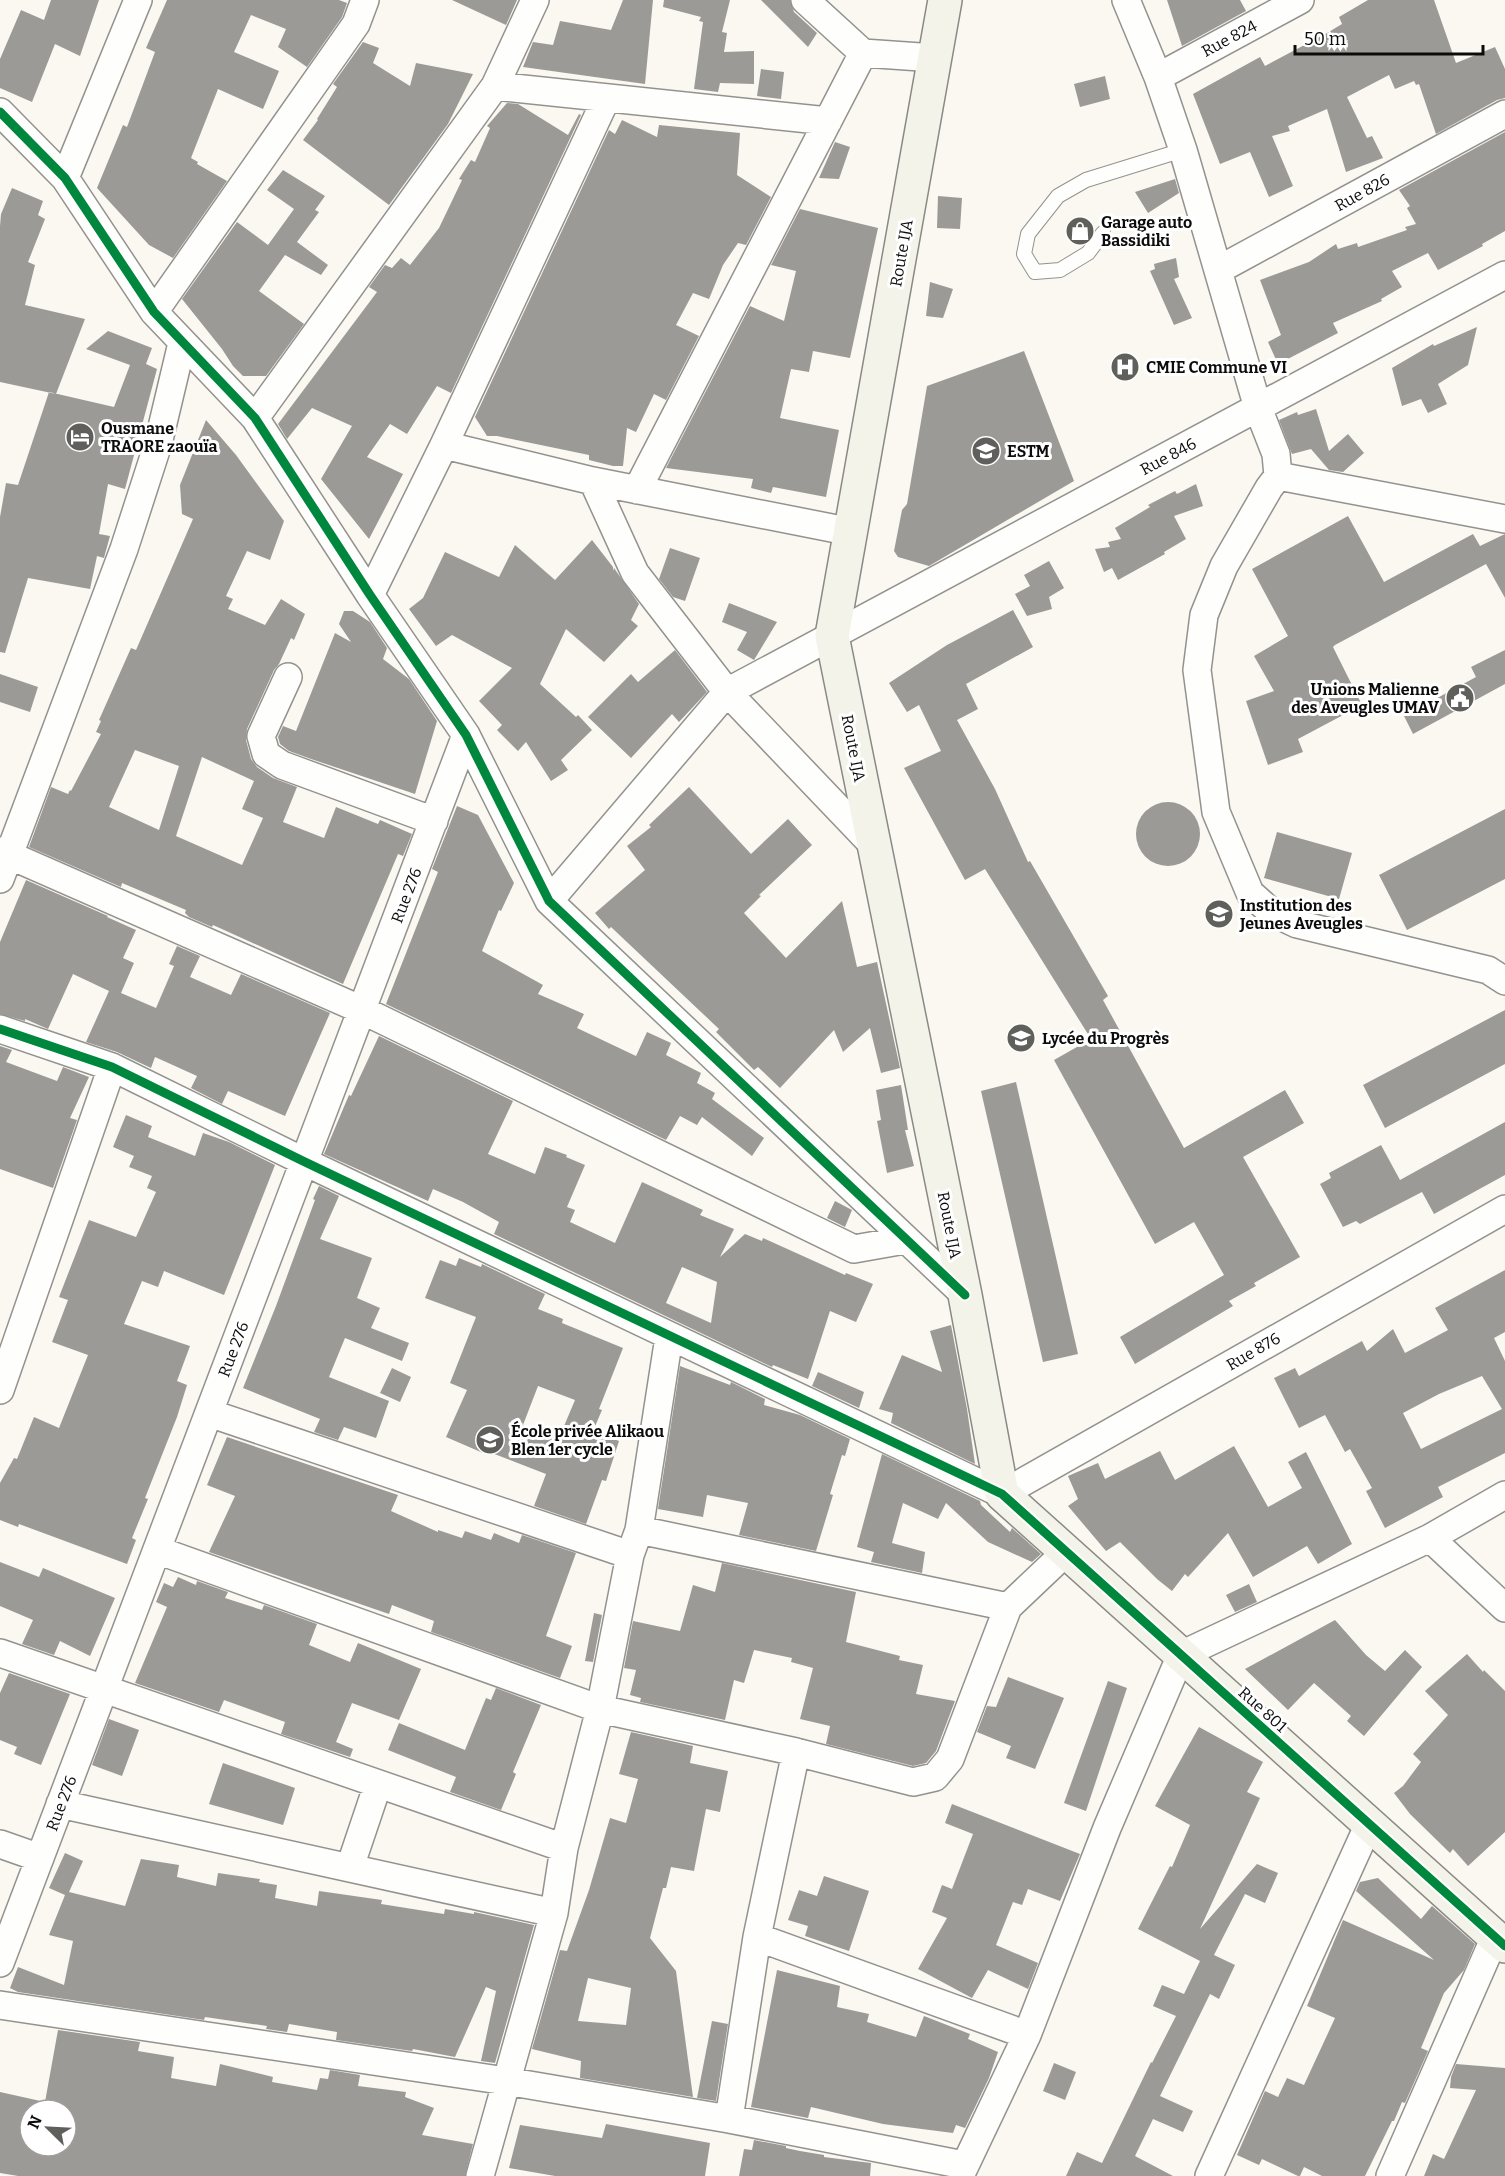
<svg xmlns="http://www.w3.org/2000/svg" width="1505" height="2176" viewBox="0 0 1505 2176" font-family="Bitter,serif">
  <rect width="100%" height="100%" fill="#faf8f0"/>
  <path fill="#9c9a96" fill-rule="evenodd" d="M51 0H99L80 56 55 44 32 102 0 88V59L21 10 44 20Z
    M167 0H339L347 3 342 17 307 67 278 47 286 29 251 15 234 52 279 71 263 109 218 89 191 158 198 162 197 164 227 181 173 258 149 245 97 188 123 125 127 127 155 52 146 48Z
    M452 0H517L506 25Z
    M623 0H653L645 84 523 67 533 42 553 45 560 21 611 30Z
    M664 0H730L722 32 727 33 724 52 754 51V84L720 83 718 92 694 89 703 22 699 21 701 17 663 7Z
    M761 0H790L794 12 817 33 808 47Z
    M1167 0H1240L1246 11 1182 46Z
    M1368 0H1434L1456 63 1495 47 1505 69V98L1497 100 1436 134 1419 84 1416 85 1414 81 1395 89 1389 75 1347 97 1367 138 1372 136 1383 158 1346 172 1327 109 1288 126 1290 131 1272 136 1293 186 1269 197 1250 152 1220 164 1193 94 1260 57 1265 66 1327 33 1342 24 1339 17Z
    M363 42 379 48 373 63 410 86 416 63 473 74 448 124 389 205 303 140 318 120 317 119 337 87 333 84Z
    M761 69 784 72 781 99 757 96Z
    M1105 76 1110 99 1080 107 1074 84Z
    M507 103 518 104 568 135 579 114 581 115 451 393 437 386 407 434 390 424 367 457 403 474 369 539 321 479 352 426 312 408 287 439 278 424 377 292 369 287 385 265 392 268 401 258 410 265 439 228 462 180 459 179 471 160 475 162 490 128 487 126Z
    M622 120 657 137 659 125 740 133 737 175 771 197 746 245 738 243 723 265 709 299 693 293 676 325 699 336 666 400 654 394 636 432 627 428 623 466H613L589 460V455L497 436H487L475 417 609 130 615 134Z
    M1505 132V231L1482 244 1483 246 1438 270 1428 253 1392 271 1402 287 1381 299 1382 301 1333 323 1338 333 1278 364 1268 342 1281 335 1260 280 1309 262 1336 244 1338 249 1357 243 1358 247 1407 230 1405 227 1416 224 1407 208 1410 206 1399 190Z
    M835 142 850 147 839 179 819 178Z
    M283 170 325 196 315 210 319 212 297 242 328 265 321 275 285 255 259 291 304 324 266 376H243L233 366 222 349 182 299 237 222 268 245 294 209 267 190Z
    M1175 179 1179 193 1148 213 1135 192Z
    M12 188 43 201 38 215 45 219 28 262 35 265 25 305 85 319 56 394 0 382V226L1 214Z
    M938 196 962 198 960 229 937 228Z
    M800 209 878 228 850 358 813 351 809 372 791 369 780 418 839 430 826 497 773 487 771 493 751 488 753 479 666 468 750 306 784 321 796 271 771 265Z
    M1176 258 1179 277 1174 279 1192 318 1174 325 1150 271 1155 269 1154 264Z
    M930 282 953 289 943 318 926 316Z
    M1477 327 1468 365 1438 384 1447 404 1428 413 1421 399 1402 406 1392 368 1433 344 1434 346Z
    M108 331 152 348 146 364 157 369 125 489 108 484 99 534 110 536 105 554 104 558 97 556 90 589 28 578 5 653 0 652V517L6 483 18 485 49 392 114 407 130 365 86 349Z
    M1024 351 1074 481 929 566 898 557 894 551 902 510 907 504 927 386Z
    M1316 409 1329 451 1348 434 1364 453 1343 472 1329 470 1311 449 1292 454 1279 420 1297 412 1298 415Z
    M206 420 236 455 284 521 270 560 247 551 226 596 233 599 228 609 265 625 281 599 305 614 294 640 291 638 279 664 274 670 247 729 246 740 251 759 257 767 273 778 297 787 283 822 324 838 336 807 378 824 380 820 412 834 403 856 398 854 343 984 213 925 212 927 189 917 185 913 186 910 122 883 121 887 29 847 51 787 68 794 70 790 71 791 101 734 96 732 101 721 99 720 131 648 136 650 193 519 182 514 180 485ZM135 750 179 766 159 830 109 807ZM202 757 254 781 242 809 263 818 242 865 176 836Z
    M1196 484 1203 506 1174 516 1186 539 1164 552 1165 554 1118 580 1112 568 1104 572 1095 549 1110 547 1108 542 1121 539 1115 528 1150 507 1148 505 1175 491 1177 494Z
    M1348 516 1384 582 1473 534 1480 546 1505 534V598L1486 564 1335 645 1333 647 1362 705 1298 739 1303 752 1268 765 1246 701 1274 691 1254 656 1288 636 1252 569Z
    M592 540 613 567V571L614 568 639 604 631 620 638 626 604 662 566 629 540 684 576 717 578 715 592 730 561 760 568 770 551 781 526 742 518 751 497 730 502 725 479 701 512 668 452 635 436 646 409 609 423 598 445 552 499 577 515 545 555 580Z
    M670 548 700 558 685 601 673 597 659 579Z
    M1049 561 1064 588 1049 597 1052 609 1027 616 1015 594 1030 586 1024 575Z
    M729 603 777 622 754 660 737 650 747 632 722 622Z
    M1013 610 1033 647 966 684 978 709 957 720 995 789 1028 862 1030 861 1108 996 1103 1000 1184 1148 1285 1090 1304 1123 1243 1157 1300 1257 1254 1283 1256 1286 1229 1301 1233 1306 1135 1364 1120 1337 1224 1275 1194 1222 1155 1244 1054 1060 1091 1039 985 869 965 880 904 768 941 751 919 705 907 712 889 683 947 645Z
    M344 611H353L370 622 387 648 383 659 409 679 437 721 415 794 314 760 289 751 280 744 278 737 283 726 296 731 335 633 351 642 339 624Z
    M675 650 707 692 679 722 672 714 631 758 588 717 631 674 638 682Z
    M1505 650V684L1413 734 1404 716 1476 677 1471 667Z
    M0 674 38 687 30 712 0 702Z
    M689 787 751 854 788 819 812 845 759 895 761 896 744 913 786 958 842 901 857 967 877 962 900 1068 881 1073 870 1028 843 1052 834 1030 780 1088 758 1067 754 1070 716 1032 719 1029 611 927 609 929 595 913 645 870 627 846 651 827 649 825Z
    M1136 834a32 32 0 1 1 64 0a32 32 0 1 1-64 0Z
    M457 806 478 815 514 883 501 911 499 910 482 951 543 985 538 994 584 1014 577 1028 636 1056 647 1032 671 1043 666 1055 701 1073 697 1083 715 1093 712 1099 764 1138 752 1156 702 1117 697 1125 680 1116 666 1140 386 1004 438 872 432 869Z
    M1505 809V879L1407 930 1379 875Z
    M1277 832 1352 853 1339 899 1264 878Z
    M26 880 108 916 107 917 136 930 123 958 134 963 121 993 156 1008 174 966 169 964 177 946 200 956 190 977 231 995 241 974 330 1013 285 1116 228 1091 222 1104 191 1088 197 1076 155 1057 151 1068 117 1052 86 1042 109 991 73 974 48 1029 25 1019V1021L0 1014V942Z
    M1505 1010V1064L1385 1128 1363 1085Z
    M379 1036 513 1101 488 1154 535 1174 545 1147 567 1155 566 1157 585 1165 567 1207 575 1210 570 1222 615 1243 642 1182 703 1210 700 1215 734 1229 720 1257 745 1234 762 1241 763 1238 845 1275 846 1273 873 1284 856 1322 830 1311 808 1379 773 1365 772 1367 494 1234 499 1222 463 1202 433 1189 428 1201 324 1154 349 1095 351 1096ZM682 1267 717 1282 711 1323 666 1303Z
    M0 1046 12 1050 6 1062 57 1081 63 1067 89 1077 70 1118 77 1120 53 1188 0 1169Z
    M1016 1082 1078 1354 1043 1362 981 1091Z
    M901 1085 908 1130H905L914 1166 887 1173 877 1121 881 1120 876 1090Z
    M126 1115 152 1126 148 1137 195 1156 203 1133 229 1142 275 1165 224 1295 164 1271 158 1287 142 1281 124 1324 190 1346 177 1381 187 1385 177 1417 145 1498 148 1499 132 1538 136 1540 127 1564 19 1524 18 1527 0 1520V1483L14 1458 17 1459 34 1417 59 1428 88 1355 52 1342 68 1300 59 1297 89 1220 136 1237 156 1192 147 1188 152 1176 129 1167 134 1156 113 1147Z
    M1505 1122V1175L1434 1214 1422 1192 1360 1224 1356 1221 1343 1227 1320 1184 1331 1178 1329 1173 1381 1145 1400 1180Z
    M319 1186 339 1196 320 1239 372 1258 357 1298 380 1308 371 1328 409 1343 402 1361 345 1338 329 1377 389 1401 376 1438 344 1427 338 1440 314 1432 320 1419 243 1388 276 1306 315 1200 313 1199Z
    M835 1201 852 1210 845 1227 827 1218Z
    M459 1258 481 1267 482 1264 545 1294 538 1309 563 1319 562 1323 623 1348 599 1409 602 1410 593 1431 619 1441 606 1481 602 1480 586 1524 534 1506 546 1474 484 1450 483 1453 446 1437 467 1390 450 1383 476 1317 425 1298 440 1260 456 1266ZM538 1386 575 1400 559 1438 523 1425Z
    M1505 1270V1332L1494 1338 1505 1361V1453L1438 1487 1443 1497 1385 1528 1366 1491 1372 1488 1350 1449 1345 1452 1325 1415 1299 1428 1274 1378 1295 1368 1299 1376 1362 1341 1367 1351 1393 1329 1405 1353 1448 1330 1435 1308ZM1482 1376 1502 1409 1421 1449 1403 1413 1439 1394Z
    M951 1325 967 1409 975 1464 891 1423 893 1413 879 1409 902 1355 942 1372 930 1331Z
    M680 1366 730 1385 731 1382 765 1399 764 1405 800 1415 850 1439 845 1456 842 1455 830 1494 833 1495 816 1551 739 1535 748 1503 707 1495 703 1517 658 1509Z
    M392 1368 411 1377 400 1402 380 1393Z
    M818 1372 864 1392 859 1408 812 1386Z
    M227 1437 398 1495 391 1511 438 1532V1530L462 1538 465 1531 491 1540 494 1533 519 1543 522 1535 576 1553 546 1636 572 1646 560 1678 431 1632 434 1621 392 1605 389 1614 209 1552 235 1496 207 1485Z
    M1234 1446 1268 1507 1302 1488 1288 1462 1306 1452 1352 1544 1318 1564 1307 1546 1253 1577 1228 1533 1188 1577 1185 1574 1172 1591 1157 1579 1120 1542 1106 1551 1068 1506 1078 1499 1068 1476 1098 1463 1105 1479 1160 1451 1175 1480Z
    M882 1454 980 1501 981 1505 1010 1532 1012 1528 1041 1554 1032 1562 988 1542 946 1503 938 1519 903 1503 892 1543 925 1552 922 1573 871 1562 874 1552 857 1547Z
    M0 1562 39 1577 43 1568 115 1598 90 1656 60 1641 54 1655 22 1644 33 1620 0 1606Z
    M722 1563 856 1592 846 1642 900 1656 899 1660 923 1665 916 1694 955 1701 936 1751 926 1763 913 1766 826 1744 830 1726 800 1719 813 1668 791 1662 792 1658 754 1650 744 1683 734 1680 725 1720 640 1702 641 1698 630 1695 636 1670 624 1668 633 1621 680 1631 693 1585 715 1592Z
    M178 1577 196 1585 197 1581 228 1592 225 1598 262 1610 264 1605 317 1624 309 1645 350 1662 358 1643 421 1669 399 1720 352 1703 336 1742 353 1749 350 1757 281 1734 285 1722 224 1700 219 1712 135 1683 167 1607 156 1602 164 1583 173 1587Z
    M1249 1584 1257 1602 1235 1612 1226 1595Z
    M594 1613 602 1615 593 1662 585 1661Z
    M1335 1620 1366 1655 1385 1671 1405 1650 1422 1667 1364 1736 1347 1721 1351 1716 1314 1683 1288 1710 1245 1669Z
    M1467 1654 1483 1672 1484 1670 1505 1691V1832L1468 1866 1453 1849 1450 1853 1410 1814 1394 1793 1403 1786 1421 1762 1413 1754 1448 1715 1425 1691Z
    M9 1673 70 1694 41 1765 14 1754 17 1747 0 1740V1693Z
    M1008 1677 1064 1698 1035 1769 1006 1758 1011 1746 977 1732 987 1706 996 1707Z
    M1108 1681 1127 1688 1086 1811 1064 1803Z
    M496 1688 541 1705 513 1772 516 1774 501 1810 450 1792 456 1777 388 1750 399 1723 465 1750 486 1698 491 1700Z
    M109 1719 139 1730 122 1776 92 1765Z
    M1199 1727 1263 1762 1247 1792 1260 1798 1200 1929 1257 1864 1278 1873 1265 1903 1245 1894 1214 1955 1235 1965 1219 1999 1210 1994 1160 2096 1193 2111 1183 2132 1153 2119 1135 2156 1173 2176H1066L1077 2152 1102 2163 1151 2062 1152 2063 1176 2016 1153 2006 1162 1985 1184 1994 1200 1961 1138 1929 1170 1866 1172 1867 1190 1825 1155 1806Z
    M631 1732 693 1746 690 1763 728 1771 720 1812 706 1809 694 1871 671 1867 666 1888H663L650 1938 676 1971 693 2097 580 2078 581 2061 532 2049 560 1950 567 1951 589 1890 610 1818 626 1823 638 1779 619 1774ZM588 1978 631 1988 626 2025 578 2021Z
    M223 1763 295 1788 283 1825 209 1804Z
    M952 1804 1080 1854 1060 1901 1028 1889 1022 1905 1013 1902 996 1945 1038 1963 1028 1989 988 1970 972 1998 918 1969 947 1918 932 1912 942 1885 952 1889 973 1834 945 1823Z
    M65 1853 83 1861 69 1892 125 1906 141 1859 179 1865 177 1877 216 1886 218 1873 260 1879 259 1882 277 1885 275 1898 317 1906 319 1891 382 1900 381 1904 444 1914 445 1909 474 1914V1912L534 1925 495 2063 481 2061 496 1991 486 1987 455 2057 413 2049 412 2051 336 2040 337 2032 289 2024 287 2032 266 2029 267 2026 205 2017 204 2020 18 1992 10 1988 18 1967 64 1985 73 1941 49 1935 65 1895 49 1888Z
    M824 1876 869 1891 849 1951 805 1936 808 1926 788 1920 799 1890 817 1896Z
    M1378 1878 1421 1919 1432 1906 1475 1944 1464 1970 1444 1993 1421 2048 1428 2051 1405 2103 1402 2102 1394 2121H1392L1365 2176H1322L1304 2167 1300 2176H1298L1262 2159 1259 2165 1237 2155 1265 2091 1278 2097 1287 2078 1304 2085 1335 2018 1307 2006 1343 1920 1434 1960 1356 1891 1360 1882Z
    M777 1970 840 1986 837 2007 869 2014 867 2022 916 2037 924 2016 970 2034 968 2039 998 2052 989 2078 965 2128 956 2125 953 2133 883 2124 811 2107 808 2118 751 2107Z
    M712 2021 728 2024 716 2101 697 2098Z
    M58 2030 140 2042 138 2051 174 2057 171 2078 216 2086 220 2064 273 2077 272 2082 317 2090 320 2078 328 2079 330 2070 360 2075 358 2086 406 2092 405 2097 434 2108 422 2135 473 2144 465 2176H18L0 2173V2092L45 2102ZM30 2110H66V2146H30Z
    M1054 2063 1076 2072 1065 2100 1043 2091Z
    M1456 2064 1505 2068V2176H1424L1433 2154 1444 2159 1476 2090 1450 2088 1451 2077Z
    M606 2124 710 2143 705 2176H555L509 2168 520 2125 602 2138Z
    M754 2140 786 2146V2148L800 2151 824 2155V2157L871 2163 870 2176H739L744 2149 752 2150Z"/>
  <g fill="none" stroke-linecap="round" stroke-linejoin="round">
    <g stroke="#93928f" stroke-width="16">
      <path id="lane" d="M1103 233 1088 253 1060 270 1035 272 1024 254 1028 234 1058 196 1086 180 1183 150"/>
    </g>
    <g stroke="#93928f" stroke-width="30">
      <path id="street" d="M535 0 495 86 828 121
        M805 0 863 53 935 58
        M1126 0 1158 77 1183 150 1258 408 1276 454 1278 476 1269 488 1224 566 1204 615 1197 670 1216 812 1250 893 1270 911 1297 924 1488 970 1505 981
        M1158 77 1300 0
        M0 112 65 178 154 312 255 418 370 595 466 735 549 901 965 1295
        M65 178 138 0
        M1220 269 1505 114
        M154 312 356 24 365 0
        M255 418 495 86
        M444 445 593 481 852 532
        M1278 476 1505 519
        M593 481 635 573 727 692 874 846
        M637 490 863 53
        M370 595 444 445 606 99
        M288 677 261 736 266 754 282 765 434 821
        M0 851 362 1010 854 1249 905 1240
        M0 879 124 549 158 444 182 343
        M549 901 727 692 1505 275
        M0 1029 112 1067 305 1162 1002 1494 1505 1209
        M0 1390 112 1067
        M209 1413 630 1555
        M639 1530 1008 1607
        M1430 1538 1505 1608
        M157 1550 600 1709 796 1752 913 1782 935 1777 950 1759 1008 1607 1066 1552
        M0 1653 564 1848
        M60 1804 554 1913
        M0 1844 40 1858
        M350 1867 378 1784
        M757 1937 1027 2035
        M0 1963 466 735
        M0 2005 506 2081 729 2119 964 2165
        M729 2119 757 1937 796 1752
        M480 2176 554 1913 564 1848 600 1709 630 1555 639 1530 669 1337
        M960 2176 1027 2035 1107 1828 1181 1655 1430 1538 1505 1495
        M1209 2176 1369 1824
        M1390 2176 1495 1937"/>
    </g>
    <g stroke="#8a8985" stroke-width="36">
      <path id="secondary" d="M945 0 832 636 965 1295 1002 1494 1505 1946"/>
    </g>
    <use href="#lane" stroke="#fefefd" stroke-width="14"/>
    <use href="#street" stroke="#fefefd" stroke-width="27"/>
    <use href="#secondary" stroke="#f4f3e9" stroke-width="33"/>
    <g stroke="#fff" stroke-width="13">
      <path id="cycleway" d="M0 112 65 178 154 312 255 418 370 595 466 735 549 901 965 1295
        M0 1029 112 1067 305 1162 1002 1494 1505 1946"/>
    </g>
    <use href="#cycleway" stroke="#00873e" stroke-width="9"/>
  </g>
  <defs>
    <g id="shop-disc" transform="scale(1.5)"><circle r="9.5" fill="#5f5f5c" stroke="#fff"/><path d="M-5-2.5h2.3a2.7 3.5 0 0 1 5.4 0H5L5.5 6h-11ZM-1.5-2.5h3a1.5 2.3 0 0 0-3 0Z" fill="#fff"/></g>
    <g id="hospital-disc" transform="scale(1.5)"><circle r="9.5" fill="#5f5f5c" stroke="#fff"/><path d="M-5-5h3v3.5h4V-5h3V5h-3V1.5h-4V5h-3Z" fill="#fff"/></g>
    <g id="hotel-disc" transform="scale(1.5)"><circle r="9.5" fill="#5f5f5c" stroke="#fff"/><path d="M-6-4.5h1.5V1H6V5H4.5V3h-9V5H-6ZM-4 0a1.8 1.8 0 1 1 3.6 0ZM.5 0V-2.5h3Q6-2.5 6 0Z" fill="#fff"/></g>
    <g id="university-disc" transform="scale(1.5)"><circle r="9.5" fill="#5f5f5c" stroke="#fff"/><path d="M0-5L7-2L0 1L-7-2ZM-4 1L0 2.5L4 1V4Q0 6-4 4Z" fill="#fff"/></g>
    <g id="civic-disc" transform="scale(1.5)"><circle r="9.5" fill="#5f5f5c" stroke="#fff"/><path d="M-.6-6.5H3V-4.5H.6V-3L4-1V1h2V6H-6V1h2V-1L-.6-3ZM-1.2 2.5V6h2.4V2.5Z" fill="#fff"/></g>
    <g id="school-disc" transform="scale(1.5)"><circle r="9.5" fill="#5f5f5c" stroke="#fff"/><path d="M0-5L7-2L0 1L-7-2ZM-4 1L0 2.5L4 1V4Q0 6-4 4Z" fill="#fff"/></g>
  </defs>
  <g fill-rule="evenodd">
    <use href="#shop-disc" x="1080" y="231"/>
    <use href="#hospital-disc" x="1125" y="367"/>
    <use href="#hotel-disc" x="80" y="437"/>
    <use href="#university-disc" x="986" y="451"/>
    <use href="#civic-disc" x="1460" y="698"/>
    <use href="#school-disc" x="1219" y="914"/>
    <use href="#school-disc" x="1021" y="1038"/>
    <use href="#school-disc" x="490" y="1440"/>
  </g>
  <g text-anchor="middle" stroke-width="6" stroke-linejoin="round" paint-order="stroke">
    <g font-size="16" fill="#0c0c0c" stroke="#fff">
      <text transform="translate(1229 38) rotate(-28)" y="6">Rue 824</text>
      <text transform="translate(1362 192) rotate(-29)" y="6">Rue 826</text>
      <text transform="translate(901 253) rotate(-80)" y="6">Route IJA</text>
      <text transform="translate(1168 456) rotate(-28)" y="6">Rue 846</text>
      <text transform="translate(854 748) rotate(79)" y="6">Route IJA</text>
      <text transform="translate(406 895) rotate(-69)" y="6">Rue 276</text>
      <text transform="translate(950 1225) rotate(79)" y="6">Route IJA</text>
      <text transform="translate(233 1349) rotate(-69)" y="6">Rue 276</text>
      <text transform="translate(1253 1351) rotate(-30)" y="6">Rue 876</text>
      <text transform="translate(1263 1709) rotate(42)" y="6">Rue 801</text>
      <text transform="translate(61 1803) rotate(-69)" y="6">Rue 276</text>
    </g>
    <g font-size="16" font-weight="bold" fill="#0c0c0c" stroke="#fff" text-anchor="start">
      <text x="1101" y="228">Garage auto<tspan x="1101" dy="18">Bassidiki</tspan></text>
      <text x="1146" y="373">CMIE Commune VI</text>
      <text x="101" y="434">Ousmane<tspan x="101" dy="18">TRAORE zaouïa</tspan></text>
      <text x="1007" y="457">ESTM</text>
      <text x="1439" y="695" text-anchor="end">Unions Malienne<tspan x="1439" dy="18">des Aveugles UMAV</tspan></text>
      <text x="1240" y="911">Institution des<tspan x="1240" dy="18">Jeunes Aveugles</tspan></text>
      <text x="1042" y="1044">Lycée du Progrès</text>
      <text x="511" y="1437">École privée Alikaou<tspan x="511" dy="18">Blen 1er cycle</tspan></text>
    </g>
  </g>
  <g transform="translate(48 2128) rotate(294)"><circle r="28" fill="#ffffff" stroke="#9e9e9e" stroke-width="1.5"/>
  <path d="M0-4.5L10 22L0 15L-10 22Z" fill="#5f5f5c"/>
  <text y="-9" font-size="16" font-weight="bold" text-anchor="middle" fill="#0c0c0c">N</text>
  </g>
  <path d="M1295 45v9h188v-9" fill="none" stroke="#0c0c0c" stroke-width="3"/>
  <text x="1304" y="45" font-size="18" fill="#0c0c0c" stroke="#ffffff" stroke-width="4.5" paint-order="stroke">50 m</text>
</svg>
